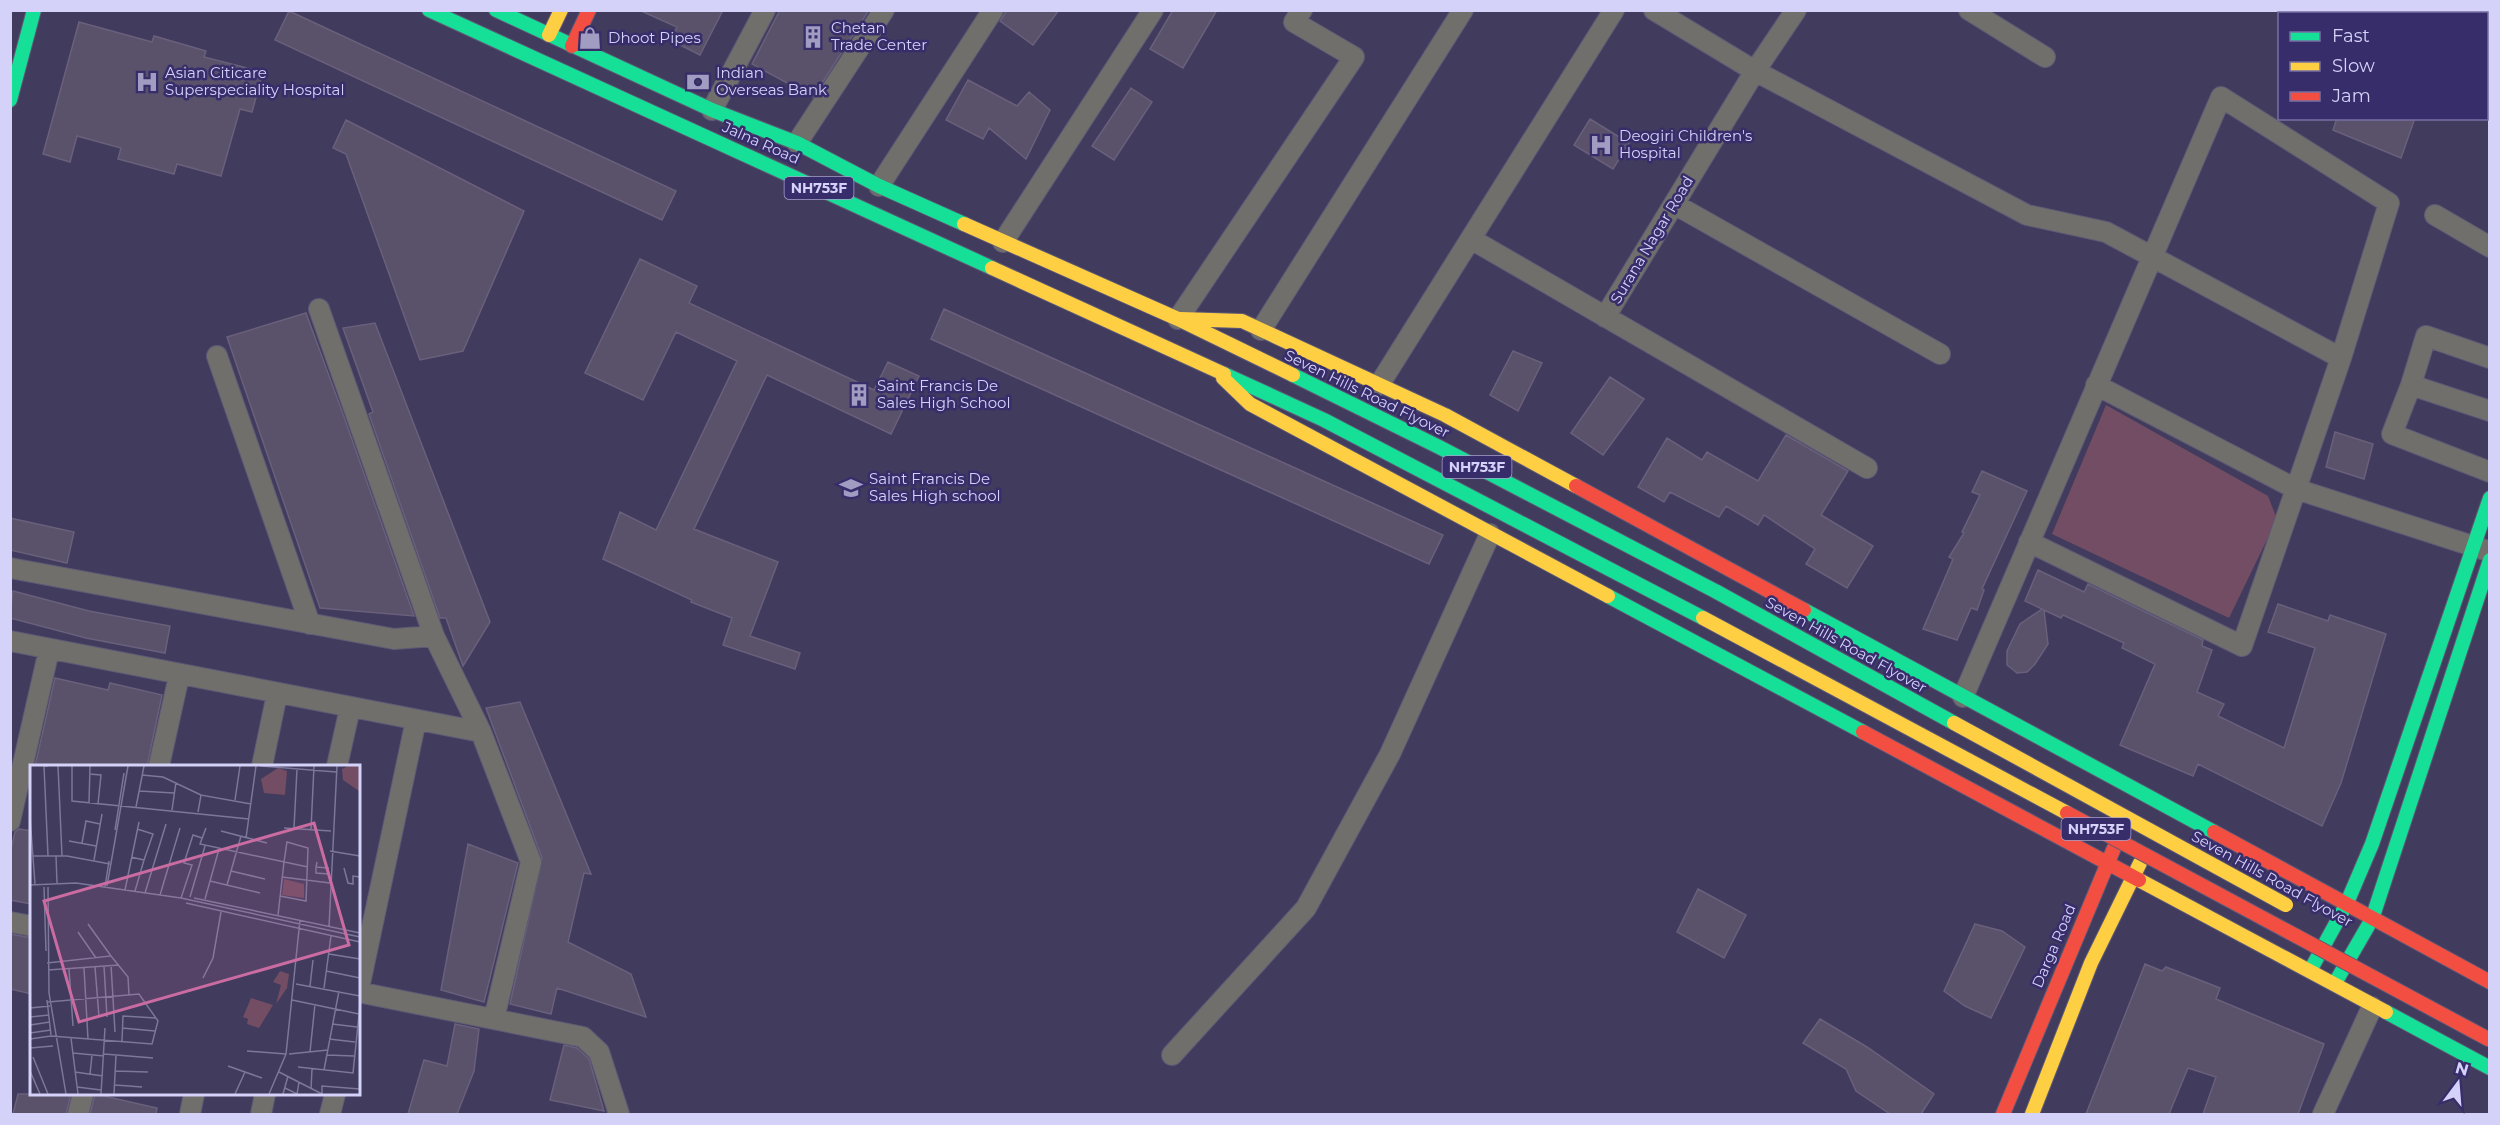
<svg xmlns="http://www.w3.org/2000/svg" width="2500" height="1125" viewBox="0 0 2500 1125" font-family="Montserrat,sans-serif">
  <rect width="100%" height="100%" fill="#413b5d"/>
  <path fill="#734d64" d="M2106 405 2268 496 2277 519 2229 618 2052 534Z"/>
  <path fill="#59526a" stroke="#6a607c" stroke-width="1.5" d="M639 10H723L700 55 670 40 677 27Z
    M780 10H869L813 97 752 64Z
    M1007 10H1059L1033 45 1000 21Z
    M1173 10H1217L1183 68 1150 49Z
    M289 11 676 191 662 220 275 40Z
    M79 22 152 42 154 36 206 51 204 57 251 69 249 76 261 79 252 112 240 109 221 176 177 164 174 174 118 159 121 148 77 136 70 162 43 154Z
    M968 80 1017 106 1029 92 1050 110 1026 159 989 128 983 139 946 120Z
    M1131 88 1152 102 1114 160 1092 146Z
    M2337 118H2415L2401 158 2333 130Z
    M1590 119 1629 143 1613 169 1574 145Z
    M346 120 524 211 463 351 420 360 346 154 333 148Z
    M640 259 697 286 689 303 874 390 888 362 919 376 891 434 767 375 694 529 778 562 750 636 800 653 795 669 723 645 732 618 691 602 692 600 603 559 620 512 656 530 737 361 676 332 643 400 585 373Z
    M944 309 1443 535 1429 564 931 339Z
    M306 313 343 414 414 616 320 608 227 337Z
    M375 323 490 622 463 666 446 618H440L369 414 373 412 343 328Z
    M1513 351 1542 363 1518 411 1490 395Z
    M1610 377 1644 399 1603 455 1571 433Z
    M2335 432 2373 444 2364 479 2326 467Z
    M1786 435 1848 471 1821 515 1873 546 1847 588 1806 564 1815 549 1764 515 1758 525 1726 506 1719 517 1670 492 1664 502 1638 487 1667 438 1702 460 1707 452 1758 481Z
    M1982 471 2027 491 1982 589 1984 590 1977 610 1971 608 1957 640 1923 629 1953 559 1949 557 1964 533 1962 532 1980 495 1972 492Z
    M10 518 74 532 67 563 10 550Z
    M2038 570 2084 592 2088 584 2203 640 2202 646 2212 650 2197 692 2224 704 2218 716 2284 748 2315 648 2268 632 2278 604 2328 621 2330 615 2386 634 2341 783 2322 826 2198 764 2193 776 2120 745 2155 664 2122 648 2124 643 2063 615 2061 618 2044 610 2048 644 2035 664 2027 672 2017 673 2007 665V651L2020 624 2042 609 2025 601Z
    M13 591 89 611 170 626 165 653 86 638 10 618Z
    M55 678 108 690 110 683 162 695 147 766H35Z
    M520 702 591 874 584 873 568 942 631 974 646 1017 557 988 551 1014 510 1004 542 858 486 708Z
    M19 829 32 831V904L10 900V853L15 832Z
    M468 844 518 863 484 1002 441 990Z
    M1698 889 1746 915 1724 958 1677 932Z
    M1975 924 2002 931 2025 947 1991 1018 1965 1006 1944 991Z
    M10 934 32 938V994L10 989Z
    M2145 964 2162 971 2166 967 2220 988 2216 999 2324 1044 2298 1114H2203L2216 1077 2188 1068 2169 1114H2086Z
    M1820 1019 1867 1047 1934 1094 1921 1114H1890L1856 1091 1846 1069 1803 1043Z
    M455 1024 479 1029 474 1071 457 1114H408L424 1060 447 1066Z
    M564 1045 577 1048 589 1059 604 1111 550 1100Z
    M18 1094H71L66 1114H13Z
    M95 1094 157 1108 156 1114H90Z"/>
  <g fill="none" stroke-linecap="round" stroke-linejoin="round">
    <g stroke="#5d5976" stroke-width="22">
      <path id="street" d="M1654 10 1755 71 2027 215 2106 232 2341 358
        M1969 10 2045 57
        M2356 10 2364 14
        M2467 14 2468 10
        M2486 58 2490 59
        M712 110 765 10
        M797 143 884 10
        M879 186 993 10
        M1674 204 1940 354
        M2435 215 2490 247
        M1471 239 1867 468
        M1003 242 1153 10
        M1605 317 1755 71 1796 10
        M1178 319 1354 57 1294 22 1302 10
        M1261 330 1463 10
        M217 356 310 624
        M2490 358 2426 336 2411 385 2490 411
        M1379 385 1614 10
        M2096 385 2296 489 2485 550
        M2411 385 2392 434 2490 472
        M10 568 394 639 434 636 319 309
        M434 636 481 732 531 862 494 1019
        M10 641 481 732
        M1963 697 2221 97 2389 203 2341 358 2242 646 2029 542
        M159 766 179 676
        M262 766 277 694
        M337 766 350 708
        M10 821 49 650
        M10 922 32 926
        M358 992 583 1037 599 1052 619 1114
        M358 993 416 720
        M1172 1055 1306 908 1390 754 1490 534
        M78 1114 83 1094
        M190 1114 194 1094
        M261 1114 265 1094
        M330 1114 335 1094
        M2323 1114 2372 1007"/>
    </g>
    <g stroke="#5d5976" stroke-width="16">
      <path id="fast" d="M429 10 992 268
        M496 10 712 110 797 143 879 186 964 224
        M10 100 34 10
        M1224 374 1324 420 1703 618
        M1293 375 1439 447 1717 592
        M1608 596 1863 732
        M1804 610 2214 832
        M2311 969 2346 905 2372 844 2490 498
        M2335 983 2372 919 2490 560
        M2386 1012 2490 1068"/>
    </g>
    <g stroke="#5d5976" stroke-width="16">
      <path id="slow" d="M549 35 561 10
        M964 224 1178 319 1293 375
        M992 268 1224 374
        M1180 319 1242 321 1445 415 1576 486
        M1223 378 1250 404 1608 596
        M2139 880 2386 1012
        M2032 1114 2091 963 2140 863"/>
    </g>
    <g stroke="#5d5976" stroke-width="16">
      <path id="jam" d="M572 46 589 10
        M1576 486 1804 610
        M1863 732 2139 880
        M2214 832 2490 982
        M2003 1114 2114 848"/>
    </g>
    <use href="#street" stroke="#706f6b" stroke-width="20"/>
    <use href="#fast" stroke="#16e098" stroke-width="14"/>
    <use href="#slow" stroke="#ffcf43" stroke-width="14"/>
    <use href="#jam" stroke="#f24e42" stroke-width="14"/>
    <g stroke="#5d5976" stroke-width="16" stroke-linecap="butt">
      <path id="fast-bridge" d="M1717 592 1954 723"/>
    </g>
    <g stroke="#5d5976" stroke-width="16" stroke-linecap="butt">
      <path id="slow-bridge" d="M1703 618 2067 813
        M1954 723 2286 905"/>
    </g>
    <g stroke="#5d5976" stroke-width="16" stroke-linecap="butt">
      <path id="jam-bridge" d="M2067 813 2490 1040"/>
    </g>
    <use href="#fast-bridge" stroke="#16e098" stroke-width="14"/>
    <use href="#slow-bridge" stroke="#ffcf43" stroke-width="14"/>
    <use href="#jam-bridge" stroke="#f24e42" stroke-width="14"/>
  </g>
  <defs>
    <g id="building-bare" transform="scale(1.8)"><path d="M-4-6H4V6H1V3H-1V6H-4ZM-2.5-4.3h1.7v1.8h-1.7ZM.8-4.3h1.7v1.8H.8ZM-2.5-1h1.7V.8h-1.7ZM.8-1h1.7V.8H.8Z" fill="#a19dc2" stroke="#382d6b" stroke-width="2.5" paint-order="stroke"/></g>
    <g id="shop-bare" transform="scale(1.8)"><path d="M-5-2.5h2.3a2.7 3.5 0 0 1 5.4 0H5L5.5 6h-11ZM-1.5-2.5h3a1.5 2.3 0 0 0-3 0Z" fill="#a19dc2" stroke="#382d6b" stroke-width="2.5" paint-order="stroke"/></g>
    <g id="hospital-bare" transform="scale(1.8)"><path d="M-5-5h3v3.5h4V-5h3V5h-3V1.5h-4V5h-3Z" fill="#a19dc2" stroke="#382d6b" stroke-width="2.5" paint-order="stroke"/></g>
    <g id="bank-bare" transform="scale(1.8)"><path d="M-6-4H6V4H-6ZM0-2.3a2.3 2.3 0 1 0 0 4.6a2.3 2.3 0 1 0 0-4.6Z" fill="#a19dc2" stroke="#382d6b" stroke-width="2.5" paint-order="stroke"/></g>
    <g id="school-bare" transform="scale(1.8)"><path d="M0-5L7-2L0 1L-7-2ZM-4 1L0 2.5L4 1V4Q0 6-4 4Z" fill="#a19dc2" stroke="#382d6b" stroke-width="2.5" paint-order="stroke"/></g>
  </defs>
  <g fill-rule="evenodd">
    <use href="#building-bare" x="813" y="37"/>
    <use href="#shop-bare" x="590" y="38"/>
    <use href="#hospital-bare" x="147" y="82"/>
    <use href="#bank-bare" x="698" y="82"/>
    <use href="#hospital-bare" x="1601" y="145"/>
    <use href="#building-bare" x="859" y="395"/>
    <use href="#school-bare" x="851" y="488"/>
  </g>
  <g text-anchor="middle" stroke-width="5" stroke-linejoin="round" paint-order="stroke">
    <g fill="#382d6b" stroke="#a5a0ce" stroke-width="1.5">
      <rect x="784.5" y="177" width="69" height="22" rx="4.5"/>
      <rect x="1442.5" y="456" width="69" height="22" rx="4.5"/>
      <rect x="2061.5" y="818" width="69" height="22" rx="4.5"/>
    </g>
    <g font-size="14" font-weight="bold" fill="#d4d2f8">
      <text x="819" y="193">NH753F</text>
      <text x="1477" y="472">NH753F</text>
      <text x="2096" y="834">NH753F</text>
    </g>
    <g font-size="15" fill="#d4d2f8" stroke="#382d6b" text-anchor="start">
      <text x="831" y="33">Chetan<tspan x="831" dy="17">Trade Center</tspan></text>
      <text x="608" y="43">Dhoot Pipes</text>
      <text x="165" y="78">Asian Citicare<tspan x="165" dy="17">Superspeciality Hospital</tspan></text>
      <text x="716" y="78">Indian<tspan x="716" dy="17">Overseas Bank</tspan></text>
      <text x="1619" y="141">Deogiri Children's<tspan x="1619" dy="17">Hospital</tspan></text>
      <text x="877" y="391">Saint Francis De<tspan x="877" dy="17">Sales High School</tspan></text>
      <text x="869" y="484">Saint Francis De<tspan x="869" dy="17">Sales High school</tspan></text>
    </g>
    <g font-size="15" fill="#d4d2f8" stroke="#382d6b">
      <text transform="translate(761 143) rotate(24)" y="5">Jalna Road</text>
      <text transform="translate(1652 240) rotate(-59)" y="5">Surana Nagar Road</text>
      <text transform="translate(1367 394) rotate(26)" y="5">Seven Hills Road Flyover</text>
      <text transform="translate(1846 645) rotate(29)" y="5">Seven Hills Road Flyover</text>
      <text transform="translate(2272 879) rotate(29)" y="5">Seven Hills Road Flyover</text>
      <text transform="translate(2054 946) rotate(-67)" y="5">Darga Road</text>
    </g>
  </g>
  <g transform="translate(30 765)">
    <rect width="330" height="330" fill="#413b5d"/>
    <path d="M318 1H330L329 26 313 15 312 4ZM248 3 257 6 255 30 234 28 231 14ZM254 114 274 119V133L252 130ZM250 206 259 209 257 223 246 239 251 220 243 217ZM221 233 243 240 229 263 217 259 218 254 213 252Z" fill="#734d64"/>
    <path fill="none" stroke="#7c779b" stroke-width="1.5" d="M28 1 32 91M42 1V36L219 54M231 1 306 7M59 9 71 10 68 39M112 10 133 12 171 30M109 26 144 28M205 35 210 1M59 38 60 1M106 42 114 1M142 45 146 17M168 47 171 30 221 39M0 52 5 119M176 63 170 79 278 102M254 63 301 66M264 63 267 4M281 64 284 1M85 65 94 8M191 66 237 78M216 73 226 1M39 76 66 81M52 78 56 56 70 59M300 86 330 91M3 91H37L80 99M18 91 14 1H18M26 91 27 118M101 92 114 95 123 69 107 64M64 95 72 49M287 97 286 102 299 103M286 102V108L299 109M314 103 318 118 323 119V111L330 112M201 106 235 114M252 112 300 118M180 116 230 128M0 120 46 118 151 133 330 172M197 120 211 71M77 121 98 1M14 122 16 186M18 122 19 228 36 329M75 122 79 96M95 125 109 57M105 126 114 95M115 128 136 59M130 130 150 63M160 132 175 81M151 133 162 100 154 98 163 70 172 73M164 133 330 168M175 134 189 84M156 138 330 177M248 150 254 97 257 77 278 83 276 136 250 131M299 162 307 1M48 167 66 193M299 189 330 194M81 191 98 212 99 230M17 198 81 191 58 159M81 200 85 267M74 201 77 252M65 202 69 252M54 203 58 274M39 204 43 261M18 205 89 200M296 206 330 213M173 213 183 193 191 147M266 219 330 231M280 221 283 195M294 223 301 171M17 235 21 270M262 235 329 249M0 243 20 241M0 252 19 250M302 259 327 262M0 260 20 257M92 263 125 266M0 268 21 265M41 273 48 329M0 274 21 271 122 279 128 256 109 229 18 237M299 274 325 277M92 276 93 251 126 253M0 283 23 281M217 286 256 289M280 287 285 239M43 288 74 291M74 289 123 293M259 289 298 285M297 290 324 291M3 292 18 329M198 301 232 313M268 302 323 308 330 240M294 305 309 226M0 306 10 329M85 306 118 307M45 307 73 311M249 307 292 329M60 309 62 290M85 320 112 322M47 322 71 325M255 323 267 329 269 317M281 324 282 304M71 329 75 263M84 329 86 290M205 329 215 307M239 329 256 289 270 155M253 329 258 311M292 329V321L330 324"/>
    <path fill="#ca6ca2" fill-opacity="0.15" stroke="#ca6ca2" stroke-width="3" d="M284 58 319 180 49 257 14 136Z"/>
    <rect width="330" height="330" fill="none" stroke="#d4d2f8" stroke-width="3"/>
  </g>
  <rect width="2500" height="1125" fill="none" stroke="#d4d2f8" stroke-width="24"/>
  <rect x="2278" y="12" width="210" height="108" fill="#382d6b" stroke="#766fa3" stroke-width="1.5"/>
  <rect x="2290" y="32" width="30" height="9" fill="#16e098" stroke="#766fa3" stroke-width="1.5"/>
  <text x="2332" y="42" font-size="18" fill="#d4d2f8">Fast</text>
  <rect x="2290" y="62" width="30" height="9" fill="#ffcf43" stroke="#766fa3" stroke-width="1.5"/>
  <text x="2332" y="72" font-size="18" fill="#d4d2f8">Slow</text>
  <rect x="2290" y="92" width="30" height="9" fill="#f24e42" stroke="#766fa3" stroke-width="1.5"/>
  <text x="2332" y="102" font-size="18" fill="#d4d2f8">Jam</text>
  <g transform="translate(2458 1083) rotate(16)" stroke="#382d6b" stroke-width="4.5" paint-order="stroke">
  <path d="M0-4.5L10 22L0 15L-10 22Z" fill="#d4d2f8"/>
  <text y="-9" font-size="16" font-weight="bold" text-anchor="middle" fill="#d4d2f8">N</text>
  </g>
</svg>
